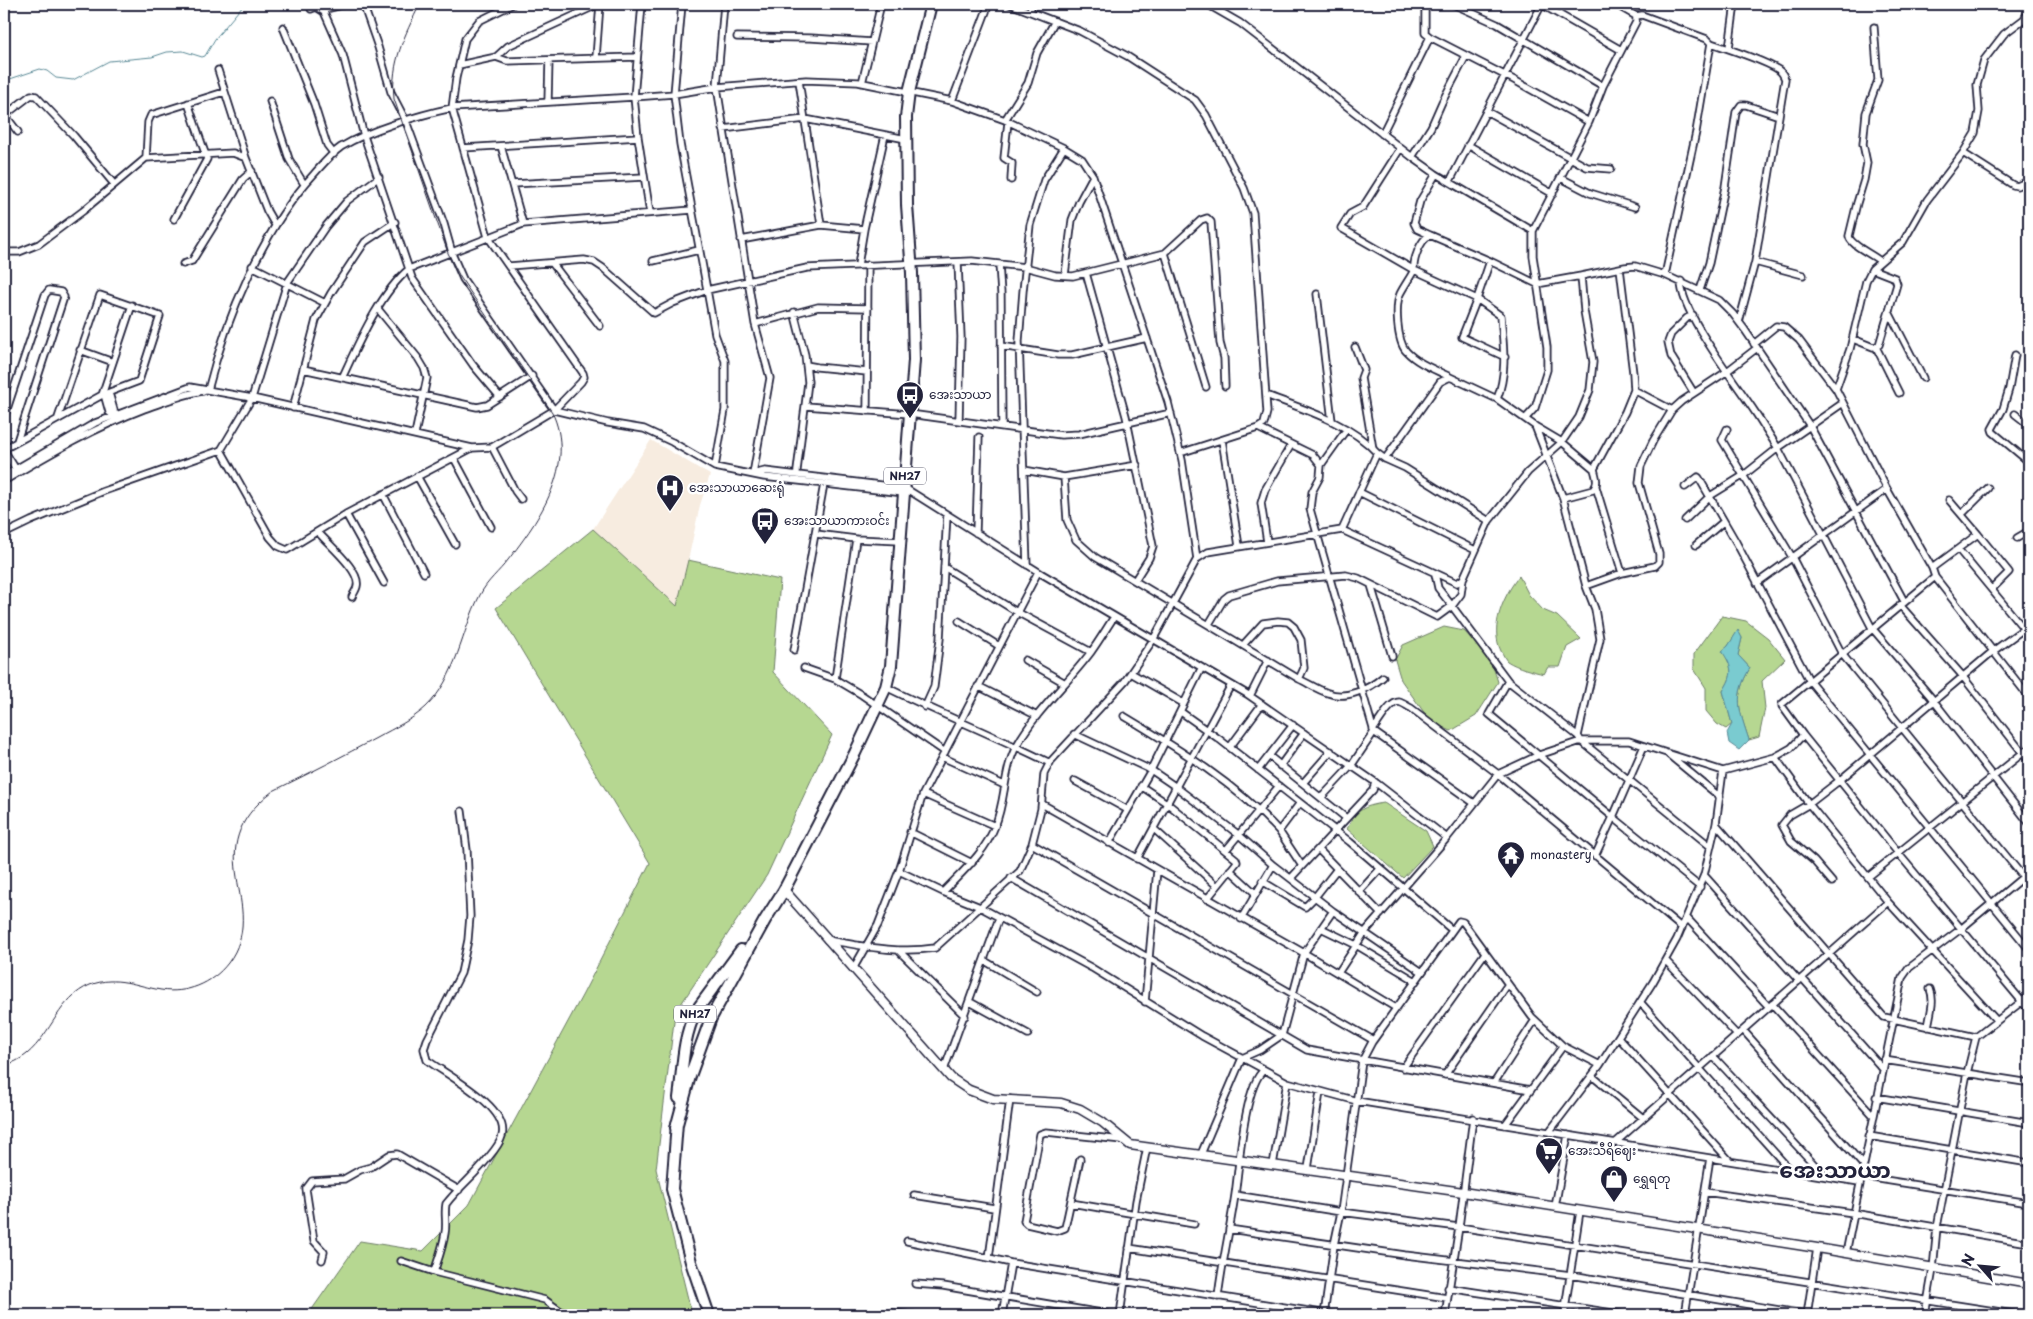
<svg xmlns="http://www.w3.org/2000/svg" width="2033" height="1319" viewBox="0 0 2033 1319" font-family="'Playpen Sans','Noto Sans Myanmar',sans-serif">
  <rect width="100%" height="100%" fill="#fff"/>
  <filter id="ink" filterUnits="userSpaceOnUse"><feTurbulence type="fractalNoise" baseFrequency=".02" numOctaves="2"/><feDisplacementMap in="SourceGraphic" scale="10" xChannelSelector="R" yChannelSelector="G"/><feConvolveMatrix kernelMatrix="1 2 1 2 8 2 1 2 1" color-interpolation-filters="sRGB"/></filter>
  <g filter="url(#ink)">
    <path fill="#f7ece0" d="M651 440 710 475 700 505 678 607 593 529Z"/>
    <path fill="#b6d791" stroke="#6c7c66" d="M593 529 677 606 688 560 780 580 773 672 832 735 767 875 675 1013 656 1169 692 1315H308L360 1241 423 1251 469 1205 583 994 650 863 496 608Z
      M1519 576 1529 595 1543 610 1557 616 1581 639 1567 647 1560 667H1548L1544 674C1532 671 1518 668 1507 661 1505 659 1503 654 1501 651 1489 627 1504 595 1519 576Z
      M1722 616 1746 621 1768 638 1785 659 1762 681 1765 708 1759 737 1749 740C1739 710 1733 697 1750 668L1738 655 1742 638 1738 631 1728 646 1723 651C1733 668 1734 674 1723 691L1732 724 1726 729 1717 724 1706 711V688L1694 669V654Z
      M1444 627 1464 631 1491 660 1498 682 1476 716 1451 731 1436 724 1423 711 1401 680 1395 660 1403 645Z
      M1384 803 1426 831 1433 846 1403 878 1347 829C1356 810 1363 806 1384 803Z"/>
    <path fill="#7acbd0" stroke="#578794" d="M1738 630 1742 638 1738 655 1750 668C1733 697 1739 709 1749 740L1739 750 1729 743 1727 733 1732 724 1723 691C1734 674 1733 668 1722 651L1728 646Z"/>
    <g fill="none" stroke-linecap="round" stroke-linejoin="round">
      <path stroke="#578794" stroke-width="1" d="M4 81 40 69 47 71 56 78 73 80 109 61 152 57 167 52 183 51 202 57 205 56 215 39 244 4"/>
      <g stroke="#22223b" stroke-width="9">
        <path id="street" d="M363 4 378 47 391 92 406 121 444 224 453 256 463 279 554 410 581 382 584 377 583 373 488 237 452 108 456 78 465 39 479 21 513 4
          M642 4 634 97 638 137 650 213
          M682 4 674 94 680 144 707 290 715 334 725 361V410L715 467
          M724 4 717 87 755 324 770 378 753 474
          M1010 4 1080 31 1127 56 1195 100 1206 115 1244 188 1253 213 1267 412 1264 424 1258 428 1180 453
          M1207 4 1240 23 1412 157 1436 174 1533 231
          M1425 4V33L1430 37 1514 80 1589 122
          M1453 4 1497 24 1603 86 1589 122 1533 231V256L1547 347V370L1535 408 1525 419
          M1541 4 1621 50
          M311 9 316 7 324 12 343 55 364 136 412 278 473 365 500 397
          M323 10 346 4
          M1030 11 1032 4
          M2029 11 2024 19 2004 34 1984 60 1977 85 1979 111 1975 133 1963 153 1927 200 1903 242 1872 269 1866 281 1850 349 1836 389 1887 489 1932 568 1935 577 2029 697
          M1636 16 1642 15 1707 39 1711 43 1696 132 1665 275
          M283 27 314 104 327 145 334 154
          M1874 27 1878 80 1866 113 1863 144 1867 163 1864 180 1857 203 1849 236C1850 245 1872 254 1880 261
          M737 37 811 38 872 42
          M1711 43C1723 47 1774 64 1781 72 1783 74 1784 77 1785 79L1755 262
          M1729 48 1735 4
          M496 57 507 61 637 57
          M596 58 600 4
          M459 65 496 57 508 46 599 4
          M218 70 246 158 267 211 275 225
          M799 81 821 225
          M862 83 881 4
          M1603 86 1636 22V16L1622 8 1618 4
          M270 101 289 159 304 184
          M952 101 989 4
          M548 102 549 60
          M1486 111 1587 167 1611 169
          M5 115 18 132
          M4 116 31 95 36 96 74 136 114 184
          M1005 120 1028 83 1037 53 1055 21
          M1008 122 1004 158 1012 163 1011 180
          M723 129 805 119 906 139
          M1382 134 1430 37
          M1468 145 1553 194
          M501 146 523 224
          M463 148 638 137
          M1400 149 1363 207 1350 214 1341 228 1414 270C1410 278 1404 286 1400 294 1395 306 1397 341 1406 351 1418 364 1436 370 1450 377
          M1963 153 2013 185 2017 186 2026 182 2029 183
          M1412 157 1431 127 1442 102 1466 56
          M146 158 148 122 151 115 224 92
          M1561 178 1590 193 1635 207
          M1450 181 1542 4
          M512 184 644 177
          M174 219 207 159 188 103
          M1430 235 1417 229 1414 223 1420 201 1436 174
          M741 240 821 225 864 229
          M4 252H19L39 244 83 211 146 158 233 153 246 158
          M1165 253 1201 220 1207 218 1211 222 1220 343 1224 358 1225 386
          M653 261 699 250
          M1490 261 1430 235C1420 240 1413 260 1414 270L1477 299 1462 337 1505 357
          M958 262 961 337 959 420
          M552 263 600 326
          M183 264 192 261 243 179 252 171
          M999 264 1001 294 1002 426
          M858 265 864 229 885 135
          M252 266 325 303
          M509 266 584 260 594 262 603 268 654 313 673 303 707 290 807 268 972 261 1025 267 1055 275 1073 276 1165 253 1206 387
          M1086 273 1126 416 1153 546 1149 558 1135 580
          M1065 275 1072 220 1079 202 1093 176
          M1681 281C1680 312 1737 384 1755 412 1763 424 1770 436 1778 448L1744 475 1710 496 1685 520
          M1700 290 1709 263 1725 187 1736 112 1741 105H1746L1779 116
          M1317 294 1332 421
          M378 309 418 358 424 368 427 378 415 434
          M794 312 805 355 808 382 796 479
          M1889 312 1923 378
          M1693 315 1687 318 1671 334 1668 342 1671 356 1694 393
          M1739 322 1755 262 1803 275
          M755 324 818 307 868 308
          M1853 339 1873 347 1879 345 1897 284 1895 278 1872 269
          M1754 344 1776 326 1784 327 1799 340 1836 389
          M1001 346 1058 355H1072L1147 338
          M1355 347 1364 370 1361 378 1373 449
          M1876 347 1899 393
          M80 350 113 362
          M2015 355 2009 389 2003 409 1992 429 1993 432 2029 462
          M806 365 817 367 867 372
          M303 369 477 407 487 405 532 376
          M342 378C358 344 380 293 409 269L523 224 692 210
          M208 390C226 318 263 229 314 174 322 165 331 154 341 147 369 130 419 115 452 108L634 97 674 94 717 87 806 80 858 82 952 101 1005 120 1064 148 1082 159 1093 176 1168 402 1182 460 1197 559
          M1634 390 1672 410
          M109 393 114 410V417
          M104 394 109 412 114 416
          M102 395 132 305
          M1266 395C1303 409 1350 423 1377 453L1342 530
          M1497 399C1508 371 1503 344 1501 316L1477 299 1490 261 1537 284 1581 276
          M1843 403 1810 426 1904 601
          M806 406 910 414 1061 435 1079 434 1171 413
          M293 408 316 320 331 293 365 242 395 222
          M867 411 868 265
          M2015 414 2029 425
          M4 418 45 295 49 290 61 292 64 297 17 441
          M1535 426 1563 498 1586 586 1595 609 1600 639 1578 736
          M1258 428 1313 455 1321 465 1320 477 1312 492 1310 509 1374 732 1351 766 1321 798
          M1727 429 1722 440 1792 557 1842 654 2029 884
          M1222 440 1239 546
          M492 447 515 491 521 499
          M4 449 102 395 139 381 160 316 100 295 58 418
          M4 450 17 471
          M221 450 270 537 278 546 287 550 346 514 472 448
          M1377 453 1385 459 1405 468 1489 521
          M454 458 491 527
          M1385 459 1440 382 1450 377 1497 399 1535 426 1562 442 1594 469
          M1321 465 1346 430
          M1024 470 1064 477 1137 465
          M753 474 765 471 905 488 1042 574 1247 694 1375 782 1447 838 1498 774 1539 755 1581 741H1629L1723 771 1775 757 1791 748 1803 735 1782 706V704L1935 577
          M4 476 95 423 190 387 252 398 472 448 492 447 554 410 608 423 644 429 672 442 715 467 764 477 904 493
          M417 476 455 544
          M1064 477 1067 520 1076 540 1095 557 1299 679C1308 683 1318 690 1328 693 1346 700 1369 689 1383 677
          M4 481C49 454 94 428 144 409 164 402 183 394 203 391
          M1596 487 1622 573
          M1685 487 1698 477 1699 478 1736 542 1809 680 2029 949
          M1359 492 1475 550
          M383 494 424 573
          M1563 498 1593 490C1599 483 1596 477 1594 469L1625 412 1634 390 1633 373 1620 268
          M346 514 384 583
          M1962 514 1988 488
          M318 532C328 544 361 571 357 586 357 589 353 594 352 597
          M976 533 979 437
          M4 534 31 521 104 491 221 450 252 398 287 283 326 226 347 201 379 177
          M816 534 856 539 900 541
          M1978 534 2009 572 1992 589
          M2017 538 2029 531
          M1267 542 1261 503 1265 490 1291 445
          M1696 545 1723 522
          M1958 549 2024 629
          M1027 565 1019 341 1023 291 1030 225 1044 180 1064 148
          M944 567 1017 612 1091 652
          M1932 568 1978 534 1949 500
          M1435 574 1438 588 1452 606 1461 594 1463 579
          M1757 583 1887 489
          M1371 585 1392 656
          M1586 586 1622 573 1655 566 1659 562V554L1639 483 1641 466 1653 441 1672 410 1682 401 1726 372 1757 348
          M1900 605 1960 673 2029 761
          M959 621 999 646
          M1209 624 1224 599 1229 595 1277 581 1346 575 1358 578 1437 617 1452 606 1508 681 1578 736 1581 741 1710 846
          M1243 645 1263 623 1278 621 1288 622 1294 627 1301 640 1304 668 1299 679
          M794 650 824 484
          M1025 660 1065 683
          M804 668 835 679 862 695 945 752
          M1131 673 1183 703
          M835 679 856 539
          M1508 681 1489 714 1613 817 1644 746
          M978 686 1037 716
          M886 687C940 714 996 736 1050 763
          M1250 696 1268 660
          M925 707 934 687 940 639 947 515
          M1181 712 1219 739 1350 842 1452 930
          M1124 716C1179 749 1236 784 1279 831L1300 803
          M1373 730C1379 723 1389 702 1399 702 1403 703 1407 706 1411 708L1498 774 1682 928
          M1374 732 1474 803
          M1074 734 1151 770 1176 787 1239 835 1273 865 1333 911 1422 972
          M1803 735 1898 853 2029 1010
          M1230 747 1262 704
          M1669 755 1720 797
          M1269 756 1346 818
          M942 757 1004 785
          M1775 757 1809 804 1888 902 1997 1021
          M1280 766 1304 733
          M1258 770 1293 725
          M1075 781 1128 810
          M1303 783 1331 751
          M1141 786 1168 804 1236 859 1237 862 1207 899
          M923 794 995 826
          M1042 804 1304 953 1396 1008
          M1716 824 1884 1017 1976 1037
          M1154 829 1217 886
          M1279 831 1302 866
          M910 832 972 863
          M1109 843 1151 770 1201 669
          M1032 844 1373 1040
          M1318 849 1381 914
          M1226 850 1279 786
          M1595 856 1613 817 1700 887
          M1137 859 1231 685
          M1230 870 1255 893
          M899 871 943 892 980 907 1092 968 1202 1036 1287 1082 1357 1101 1859 1182
          M1704 875 1799 981
          M1868 877 2029 748
          M1011 878 1307 1050 1531 1090
          M1291 878 1373 790 1375 782
          M1262 881 1305 907 1315 897 1337 869
          M1832 882 1814 861 1791 841 1782 825 1790 815 1809 804 1840 780 1992 652 2029 625
          M943 892C962 872 985 853 995 826 1006 801 1003 770 1017 745 1036 711 1067 684 1091 652 1099 641 1106 629 1114 617
          M1359 892 1380 869
          M1687 918 1769 1007
          M1241 919 1273 865
          M1321 928 1356 945 1416 981
          M827 940C863 946 898 954 935 948L1020 871 1032 844 1041 809 1044 774 1050 762 1125 681 1153 640 1197 559 1208 552 1342 530 1457 583 1463 579 1489 521 1528 472 1562 442 1579 417 1590 390 1593 362 1584 311 1581 276 1625 267 1635 266 1665 275 1719 300 1733 314 1745 330 1810 426 1778 448 1872 628 1930 696 2029 823
          M898 950 965 1016
          M985 961 1037 992
          M1666 961 1737 1035
          M853 969 878 925 899 871 923 794 1038 572
          M1338 973 1365 932 1447 838
          M1802 978 1882 1068
          M970 1002 1028 1034
          M1145 1002 1157 870
          M1641 1003 1791 1171
          M1772 1004 1873 1115
          M1928 1027C1930 1014 1935 1001 1930 989
          M1743 1030 1863 1165
          M1618 1037 1730 1161
          M1713 1056 1825 1176
          M1884 1060 2024 1082
          M1403 1068 1485 953
          M944 1070 999 918
          M1445 1075 1508 984
          M1592 1076 1643 1118
          M1494 1083 1535 1020
          M1876 1097 2029 1123
          M1505 1125 1563 1046
          M1549 1132 1600 1065 1653 982 1677 939 1704 875 1716 824 1723 771
          M1869 1136 2029 1163
          M1615 1143 1888 902
          M1201 1154 1242 1058 1260 1050 1282 1035 1304 953 1333 911
          M1080 1159 1065 1228 1057 1231 1027 1224 1024 1221 1040 1134 1046 1132 1122 1140
          M1273 1165 1287 1082
          M1308 1169 1320 1092
          M1860 1176 2029 1203
          M1705 1192 1853 1213 2029 1243
          M914 1195 994 1208
          M1235 1195 1341 1212 1459 1227 2020 1315
          M1071 1203 1194 1224
          M1555 1207 1568 1135
          M1229 1229 1405 1255 1571 1275 1810 1315
          M907 1241 989 1258
          M1129 1248 1447 1298
          M1846 1253 1902 978 1909 968 1962 928 2029 872
          M322 1260 324 1252 314 1241 306 1189 312 1181 344 1179 360 1170 371 1167 389 1155 397 1154 459 1190
          M401 1261 434 1272 545 1300 566 1315
          M1011 1263 1334 1315
          M434 1272C438 1260 443 1247 445 1233 447 1223 444 1213 446 1204 458 1188 475 1175 488 1158 493 1152 500 1144 502 1136 510 1107 446 1075 427 1060L424 1049 427 1040 461 973 468 940 470 916 467 850 462 811
          M915 1284 943 1286 1113 1315
          M1448 1288 1626 1315
          M1218 1297C1222 1263 1230 1229 1235 1195 1239 1169 1244 1085 1264 1070
          M892 1313 914 1315
          M1002 1315 1011 1263 989 1258 1010 1099
          M1120 1315 1136 1201 1147 1147
          M1324 1315 1334 1245 1341 1212 1362 1061 1372 1042 1459 921 1463 922 1532 1017 1563 1046 1600 1065
          M1445 1315 1459 1227 1473 1118
          M1564 1315 1580 1211
          M1685 1315 1710 1158
          M1807 1315 1817 1248
          M1925 1315 1933 1269 1937 1227 1967 1073 1976 1037 2029 996"/>
      </g>
      <g stroke="#22223b" stroke-width="11">
        <path id="secondary" d="M784 890 951 1078 969 1090 993 1099 1061 1103 1080 1109 1102 1122 1130 1145 1463 1192 1817 1248 2029 1284"/>
      </g>
      <g stroke="#22223b" stroke-width="14">
        <path id="highway" d="M679 1098C683 1068 682 1039 696 1011L741 950
          M677 1123 672 1189 691 1262 709 1315
          M676 1128 690 1076 711 1018 765 920 784 890 855 753 886 687 891 666 914 360 912 273 907 205 906 117 909 92 931 4"/>
      </g>
      <use href="#street" stroke="#fff" stroke-width="5.5"/>
      <use href="#secondary" stroke="#fff" stroke-width="8"/>
      <use href="#highway" stroke="#fff" stroke-width="10"/>
      <path stroke="#22223b" stroke-width="1" d="M4 1066C12 1063 20 1060 27 1054 52 1033 59 998 90 985 117 975 136 986 161 990 186 994 212 984 228 963 272 904 193 851 273 791 308 774 343 756 378 737 394 728 412 720 426 707 457 677 461 632 480 595 487 581 499 572 508 560 540 519 577 465 552 412L460 277 448 253 394 99C391 61 404 37 420 4"/>
    </g>
  </g>
  <defs>
    <g id="bus-pin" transform="scale(1.4375)"><path d="M0 17L-7.5 6A9.5 9.5 0 1 1 7.5 6Z" fill="#22223b" stroke="#fff"/><path d="M-5-6H5V4H4V6H2V4H-2V6H-4V4H-5ZM-3.5-4V0h7V-4ZM-3.5 1.2v1.5H-2V1.2ZM2 1.2v1.5H3.5V1.2Z" fill="#fff"/></g>
    <g id="hospital-pin" transform="scale(1.4375)"><path d="M0 17L-7.5 6A9.5 9.5 0 1 1 7.5 6Z" fill="#22223b" stroke="#fff"/><path d="M-5-5h3v3.5h4V-5h3V5h-3V1.5h-4V5h-3Z" fill="#fff"/></g>
    <g id="temple-pin" transform="scale(1.4375)"><path d="M0 17L-7.5 6A9.5 9.5 0 1 1 7.5 6Z" fill="#22223b" stroke="#fff"/><path d="M0-6L5-2H3V0L6.5 2.5H4V6H1.5V3h-3V6H-4V2.5H-6.5L-3 0V-2H-5Z" fill="#fff"/></g>
    <g id="supermarket-pin" transform="scale(1.4375)"><path d="M0 17L-7.5 6A9.5 9.5 0 1 1 7.5 6Z" fill="#22223b" stroke="#fff"/><path d="M-6-5.5h2.5l.6 2H6L4.5 2H-2.5L-4.4-4H-6ZM-1.5 3.2a1.3 1.3 0 1 0 .1 0ZM3 3.2a1.3 1.3 0 1 0 .1 0Z" fill="#fff"/></g>
    <g id="shop-pin" transform="scale(1.4375)"><path d="M0 17L-7.5 6A9.5 9.5 0 1 1 7.5 6Z" fill="#22223b" stroke="#fff"/><path d="M-5-2.5h2.3a2.7 3.5 0 0 1 5.4 0H5L5.5 6h-11ZM-1.5-2.5h3a1.5 2.3 0 0 0-3 0Z" fill="#fff"/></g>
  </defs>
  <g fill-rule="evenodd">
    <use href="#bus-pin" x="910" y="395"/>
    <use href="#hospital-pin" x="670" y="488"/>
    <use href="#bus-pin" x="765" y="521"/>
    <use href="#temple-pin" x="1511" y="855"/>
    <use href="#supermarket-pin" x="1549" y="1151"/>
    <use href="#shop-pin" x="1614" y="1179"/>
  </g>
  <g text-anchor="middle" stroke-width="5" stroke-linejoin="round" paint-order="stroke">
    <g fill="#fff" stroke="#646476" stroke-width="1">
      <rect x="884" y="467.5" width="42" height="17" rx="4"/>
      <rect x="674" y="1005.5" width="42" height="17" rx="4"/>
    </g>
    <g font-size="11" font-weight="bold" fill="#22223b">
      <text x="905" y="480">NH27</text>
      <text x="695" y="1018">NH27</text>
    </g>
    <g font-size="12" fill="#22223b" stroke="#fff" text-anchor="start">
      <text x="929" y="399">အေးသာယာ</text>
      <text x="689" y="492">အေးသာယာဆေးရုံ</text>
      <text x="784" y="525">အေးသာယာကားဝင်း</text>
      <text x="1530" y="859">monastery</text>
      <text x="1568" y="1155">အေးသီရိဈေး</text>
      <text x="1633" y="1183">ရွှေရတု</text>
    </g>
    <g font-size="22" font-weight="bold" fill="#22223b" stroke="#fff">
      <text x="1835" y="1178">အေးသာယာ</text>
    </g>
  </g>
  <rect width="2033" height="1319" fill="none" stroke="#fff" stroke-width="20"/>
  <rect x="10" y="10" width="2013" height="1299" fill="none" stroke="#22223b" stroke-width="2" filter="url(#ink)"/>
  <g transform="translate(1980 1266) rotate(297)" stroke="#ffffff" stroke-width="4" paint-order="stroke">
  <path d="M0-4L9 19L0 12L-9 19Z" fill="#22223b"/>
  <text y="-8" font-size="14" font-weight="bold" text-anchor="middle" fill="#22223b">N</text>
  </g>
</svg>
